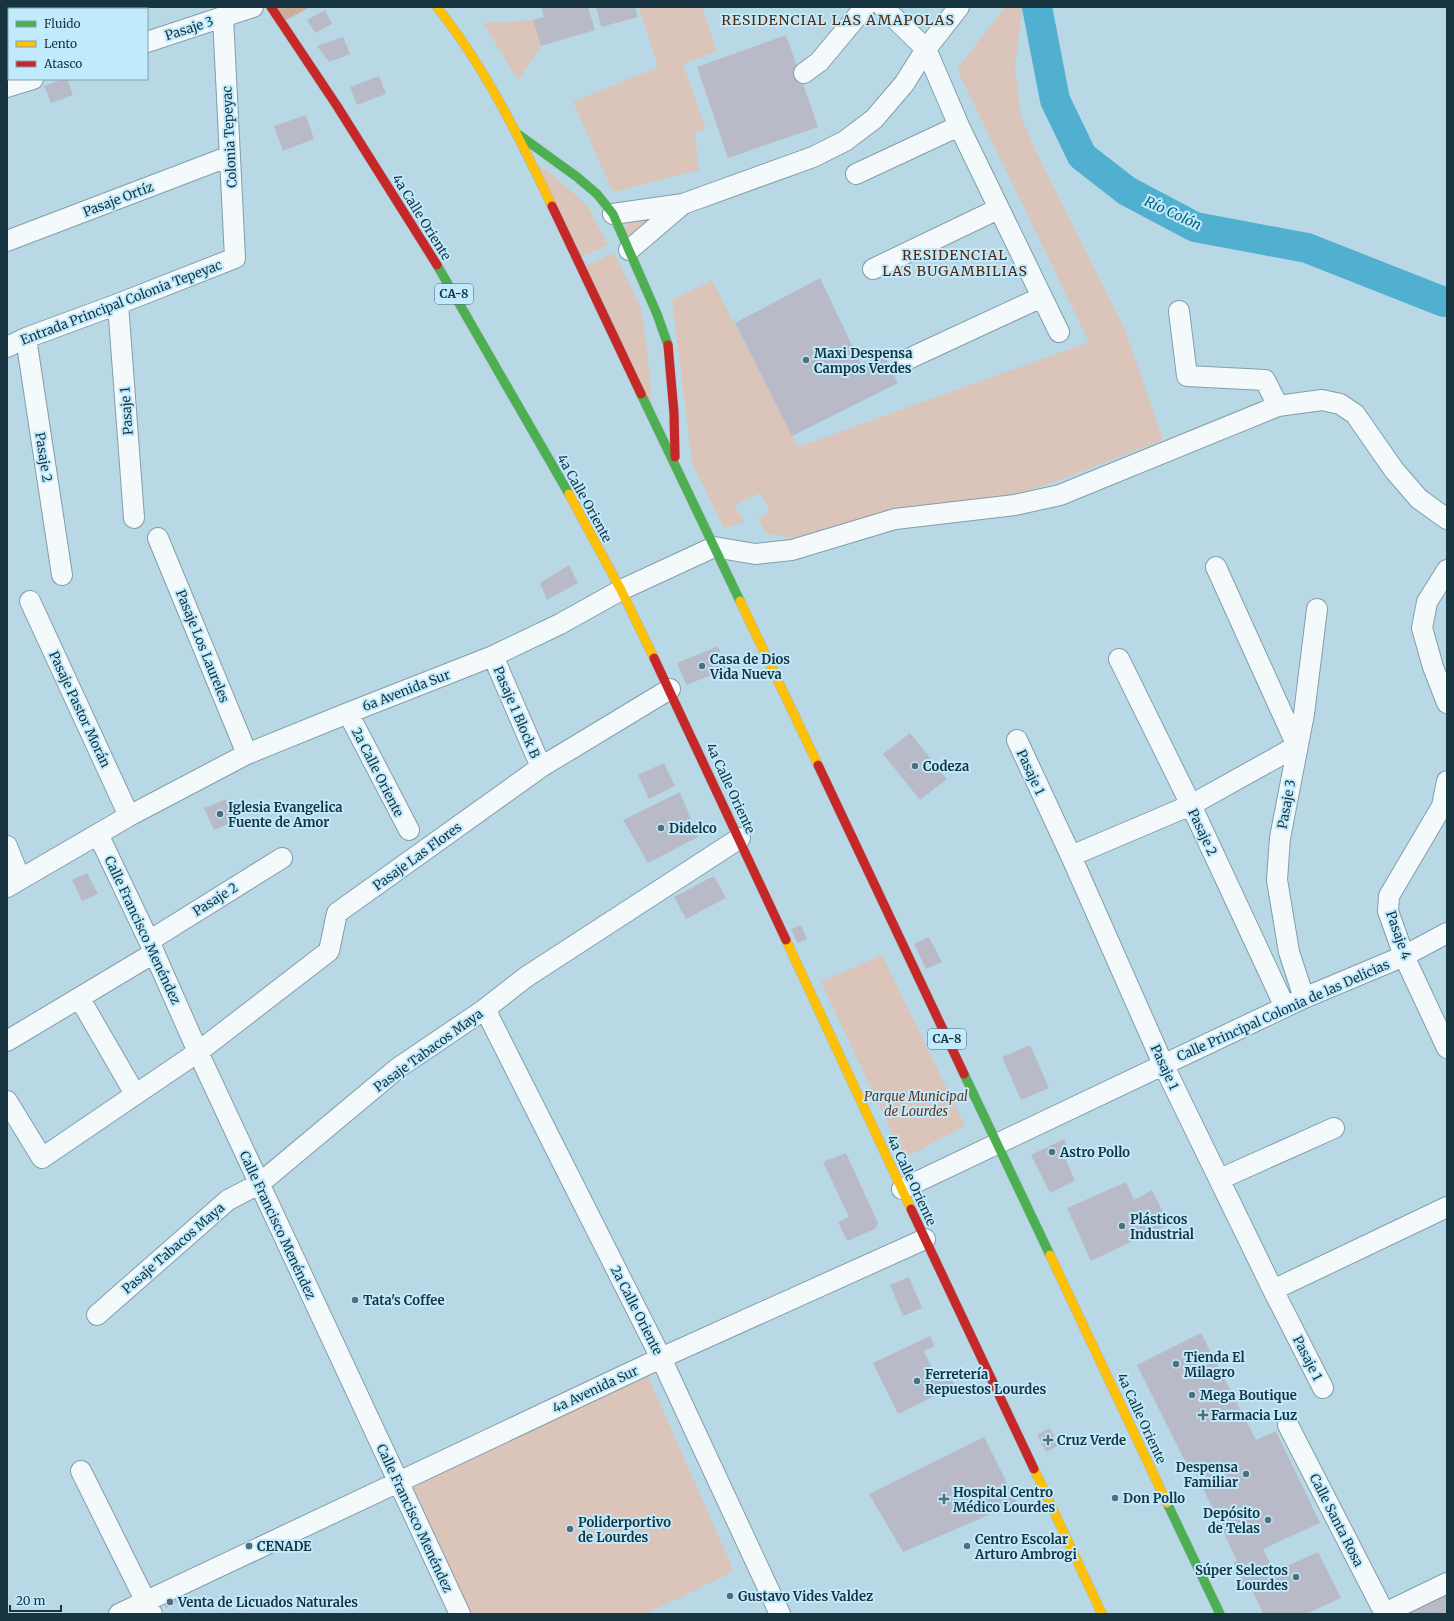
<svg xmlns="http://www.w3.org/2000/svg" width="1454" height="1621" viewBox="0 0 1454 1621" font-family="Merriweather,serif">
  <rect width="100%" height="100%" fill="#b9d8e6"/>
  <path fill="#dbc4b9" d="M639 7H702L717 51 683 64 706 129 695 133 699 170 613 192 573 102 658 67Z
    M1005 7H1022L1015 66 1021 116 1038 156 1125 330 1163 440 1052 483 1013 495 896 511 795 538 766 534 758 518 770 511 760 493 734 505 745 522 724 528 692 463 672 300 712 280 798 447 1089 342 957 69Z
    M533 20 541 46 518 80 483 23Z
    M525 156 550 173 587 205 608 245 579 258Z
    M662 211 664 216 624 240 618 229Z
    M614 253 641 308 647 349 651 389V411L583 267Z
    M882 955 965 1126 904 1158 821 982Z
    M642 1363 734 1571 646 1614H470L401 1487Z"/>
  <path fill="#cdae9d" d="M277 7H310L286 20Z"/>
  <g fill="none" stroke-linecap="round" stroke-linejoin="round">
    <path stroke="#51afd0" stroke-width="30" d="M1037 7 1055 100 1082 156 1127 191 1195 227 1307 248 1444 302H1447"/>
  </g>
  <path fill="#b8bbc7" d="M541 7H588L595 30 541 46 533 20 544 17Z
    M596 7H635L638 17 601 27Z
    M325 10 332 24 315 33 307 20Z
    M786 35 818 127 728 158 697 67Z
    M343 37 350 54 329 62 317 46Z
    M7 55H9V79L7 80Z
    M379 76 386 94 357 105 350 87Z
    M63 79H67L73 95 51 103 44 86Z
    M306 115 314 139 283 151 274 126Z
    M820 278 861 364 884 355 898 383 792 436 735 323Z
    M569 565 578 583 547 600 540 583Z
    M718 646 727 669 686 685 677 663Z
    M910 733 947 779 920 800 883 754Z
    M664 763 675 786 649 799 638 775Z
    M680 792 698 837 648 863 623 820Z
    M227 799 236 821 214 830 204 808Z
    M87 873 98 894 82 901 72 880Z
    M714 876 726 898 686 919 674 897Z
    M801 925 807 939 797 943 791 929Z
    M929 937 942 962 926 969 914 944Z
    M1030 1045 1049 1088 1021 1100 1002 1057Z
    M1064 1139 1069 1150 1063 1153 1075 1181 1050 1193 1031 1155Z
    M846 1153 878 1223 875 1229 847 1241 838 1222 849 1217 823 1162Z
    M1126 1182 1134 1200 1152 1190 1169 1224 1091 1261 1067 1208Z
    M909 1277 922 1308 903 1316 890 1285Z
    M1201 1333 1256 1440 1276 1431 1320 1523 1263 1549 1274 1572 1318 1552 1341 1598 1306 1614H1263L1249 1583 1244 1585 1234 1563 1237 1561 1194 1469 1190 1471 1137 1365Z
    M930 1336 935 1346 924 1351 935 1375 947 1369 955 1386 898 1414 873 1363Z
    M1050 1428 1059 1445 1046 1452 1037 1435Z
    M984 1437 1018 1505 991 1514 903 1552 869 1494Z
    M1447 1586V1614H1404Z
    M174 1597 178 1602 166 1608 163 1602Z"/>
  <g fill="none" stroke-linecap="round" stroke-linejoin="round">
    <g stroke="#829eaa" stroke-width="22">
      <path id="street" d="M883 7 926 49 959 126 1059 332
        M147 42 253 7
        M804 73 819 62 865 7
        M7 87 33 79
        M856 174 959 126
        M613 214 683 204 813 157 845 141 874 119 904 84 926 49 959 7
        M7 241 230 156
        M629 250 683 204
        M873 269 998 209
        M118 304 134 518
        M1179 311 1187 376 1265 380 1278 406
        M26 338 62 575
        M7 347 26 338 118 304 235 258 223 17
        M908 359 1042 297
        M158 538 247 754
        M1447 570 1427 602 1422 628 1433 667 1447 703
        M30 601 129 816
        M493 656 541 767
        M1119 659 1191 805 1285 1007
        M348 713 409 830
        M1017 740 1071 856 1163 1064 1273 1290 1323 1388
        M1447 781 1442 806 1389 896 1388 911 1404 956 1447 1048
        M98 834 149 941 198 1052 460 1614
        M7 846 20 879
        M1071 856 1191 805 1297 746 1216 567
        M7 887 129 816 247 754 348 713 493 656 560 624 621 590 714 547 755 554 792 550 895 519 1015 505 1060 495 1278 406 1322 400 1340 404 1355 414 1394 470 1419 499 1447 519
        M149 941 282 858
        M1304 998 1289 952 1277 880 1280 838 1304 714 1317 609
        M80 999 135 1094
        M485 1009 661 1358 780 1614
        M7 1041 154 953
        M7 1101 42 1158 198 1052 329 951 337 913 541 767 670 689
        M1220 1179 1334 1128
        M902 1189 1304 998 1404 956 1447 933
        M1273 1290 1447 1207
        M97 1315 228 1200 259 1184 398 1068 485 1009 526 977 740 838
        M1288 1425 1385 1614
        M81 1471 152 1614
        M119 1614 661 1358 925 1239
        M1383 1614 1447 1583"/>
    </g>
    <g stroke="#a4b6be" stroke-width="10">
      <path id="fast" d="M519 135 577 177 597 194 613 214 657 314 668 345
        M437 265 569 494
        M641 394 740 601
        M964 1074 1050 1255
        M1167 1503 1220 1614"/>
    </g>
    <g stroke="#a4b6be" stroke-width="10">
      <path id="slow" d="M437 7C485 67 519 137 552 206
        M569 494 621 590 654 658
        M740 601 818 765
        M786 940 911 1209
        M1050 1255 1167 1503
        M1034 1469 1102 1614"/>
    </g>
    <g stroke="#a4b6be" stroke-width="10">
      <path id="jam" d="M271 7 337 106 437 265
        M552 206 641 394
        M668 345 674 413 675 457
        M654 658 786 940
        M818 765 964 1074
        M911 1209 1034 1469"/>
    </g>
    <path stroke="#c3ccd1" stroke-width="2.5" stroke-dasharray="1 3" stroke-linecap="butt" d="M597 256 609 251"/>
    <use href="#street" stroke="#f4f9fb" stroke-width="20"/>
    <use href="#fast" stroke="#4caf50" stroke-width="9"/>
    <use href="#slow" stroke="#ffc107" stroke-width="9"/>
    <use href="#jam" stroke="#c62828" stroke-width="9"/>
  </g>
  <g fill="#506e7b" stroke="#c1eafd" stroke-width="1.5">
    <circle cx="806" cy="360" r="4"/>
    <circle cx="702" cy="666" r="4"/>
    <circle cx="915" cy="766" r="4"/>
    <circle cx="220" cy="814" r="4"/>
    <circle cx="661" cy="828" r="4"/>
    <circle cx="1052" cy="1152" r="4"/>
    <circle cx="1122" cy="1226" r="4"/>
    <circle cx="355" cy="1300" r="4"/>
    <circle cx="1176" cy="1364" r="4"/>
    <circle cx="917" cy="1381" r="4"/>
    <circle cx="1192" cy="1395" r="4"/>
    <path d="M1201 1409h4v4h4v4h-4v4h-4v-4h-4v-4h4z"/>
    <path d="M1046 1434h4v4h4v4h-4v4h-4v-4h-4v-4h4z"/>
    <circle cx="1246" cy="1474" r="4"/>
    <circle cx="1115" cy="1498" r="4"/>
    <path d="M942 1493h4v4h4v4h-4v4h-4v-4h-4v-4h4z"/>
    <circle cx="1268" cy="1520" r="4"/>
    <circle cx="570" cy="1529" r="4"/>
    <circle cx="249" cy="1546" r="4"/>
    <circle cx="967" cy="1546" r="4"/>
    <circle cx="1296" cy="1577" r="4"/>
    <circle cx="730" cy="1596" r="4"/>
    <circle cx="170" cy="1602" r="4"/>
  </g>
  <g text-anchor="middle" stroke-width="4" stroke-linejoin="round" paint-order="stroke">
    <g fill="#c1eafd" stroke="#4a6b79" stroke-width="1">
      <rect x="435" y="284" width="38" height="20" rx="3"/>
      <rect x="928" y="1029" width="38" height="20" rx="3"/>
    </g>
    <g font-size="12" font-weight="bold" fill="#173541">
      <text x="454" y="298">CA-8</text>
      <text x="947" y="1043">CA-8</text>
    </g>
    <g font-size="13" fill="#173541" stroke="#c1eafd">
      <text transform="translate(189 28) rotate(-18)" y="5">Pasaje 3</text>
      <text transform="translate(229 137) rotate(-93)" y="5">Colonia Tepeyac</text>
      <text transform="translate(118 199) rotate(-21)" y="5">Pasaje Ortíz</text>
      <text transform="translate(422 217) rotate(58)" y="5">4a Calle Oriente</text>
      <text transform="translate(121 302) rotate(-21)" y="5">Entrada Principal Colonia Tepeyac</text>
      <text transform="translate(126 411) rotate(-94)" y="5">Pasaje 1</text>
      <text transform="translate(44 457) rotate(81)" y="5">Pasaje 2</text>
      <text transform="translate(585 498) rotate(61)" y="5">4a Calle Oriente</text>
      <text transform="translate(203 646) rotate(68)" y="5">Pasaje Los Laureles</text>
      <text transform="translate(406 690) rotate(-21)" y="5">6a Avenida Sur</text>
      <text transform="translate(80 709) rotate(65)" y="5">Pasaje Pastor Morán</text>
      <text transform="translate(517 712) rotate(67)" y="5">Pasaje 1 Block B</text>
      <text transform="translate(378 772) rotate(63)" y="5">2a Calle Oriente</text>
      <text transform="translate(1031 772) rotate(65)" y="5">Pasaje 1</text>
      <text transform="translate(731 788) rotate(65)" y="5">4a Calle Oriente</text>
      <text transform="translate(1286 804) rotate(-80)" y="5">Pasaje 3</text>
      <text transform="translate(1203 832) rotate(65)" y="5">Pasaje 2</text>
      <text transform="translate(417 856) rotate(-36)" y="5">Pasaje Las Flores</text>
      <text transform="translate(215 899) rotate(-32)" y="5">Pasaje 2</text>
      <text transform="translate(143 930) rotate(65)" y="5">Calle Francisco Menéndez</text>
      <text transform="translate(1399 935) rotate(71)" y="5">Pasaje 4</text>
      <text transform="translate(1283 1010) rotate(-24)" y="5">Calle Principal Colonia de las Delicias</text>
      <text transform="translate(428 1050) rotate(-36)" y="5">Pasaje Tabacos Maya</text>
      <text transform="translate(1165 1067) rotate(65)" y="5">Pasaje 1</text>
      <text transform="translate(912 1180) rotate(65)" y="5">4a Calle Oriente</text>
      <text transform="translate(278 1225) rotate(65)" y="5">Calle Francisco Menéndez</text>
      <text transform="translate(173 1248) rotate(-41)" y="5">Pasaje Tabacos Maya</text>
      <text transform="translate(637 1310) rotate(63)" y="5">2a Calle Oriente</text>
      <text transform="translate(1308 1358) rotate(63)" y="5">Pasaje 1</text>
      <text transform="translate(595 1389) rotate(-25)" y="5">4a Avenida Sur</text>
      <text transform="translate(1142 1418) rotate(65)" y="5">4a Calle Oriente</text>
      <text transform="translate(415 1518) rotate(65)" y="5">Calle Francisco Menéndez</text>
      <text transform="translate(1337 1520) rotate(63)" y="5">Calle Santa Rosa</text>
    </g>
    <g font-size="13" font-weight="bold" fill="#173541" stroke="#c1eafd" text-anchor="start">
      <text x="814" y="358">Maxi Despensa<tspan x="814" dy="15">Campos Verdes</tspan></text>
      <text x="710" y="664">Casa de Dios<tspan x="710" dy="15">Vida Nueva</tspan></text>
      <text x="923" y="771">Codeza</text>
      <text x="228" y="812">Iglesia Evangelica<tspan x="228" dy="15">Fuente de Amor</tspan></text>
      <text x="669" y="833">Didelco</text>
      <text x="1060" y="1157">Astro Pollo</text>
      <text x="1130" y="1224">Plásticos<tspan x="1130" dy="15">Industrial</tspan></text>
      <text x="363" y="1305">Tata's Coffee</text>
      <text x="1184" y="1362">Tienda El<tspan x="1184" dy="15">Milagro</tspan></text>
      <text x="925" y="1379">Ferretería<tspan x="925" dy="15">Repuestos Lourdes</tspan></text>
      <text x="1200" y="1400">Mega Boutique</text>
      <text x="1211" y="1420">Farmacia Luz</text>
      <text x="1057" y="1445">Cruz Verde</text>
      <text x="1238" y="1472" text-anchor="end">Despensa<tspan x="1238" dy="15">Familiar</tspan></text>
      <text x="953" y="1497">Hospital Centro<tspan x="953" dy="15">Médico Lourdes</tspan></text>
      <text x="1123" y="1503">Don Pollo</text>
      <text x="1260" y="1518" text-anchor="end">Depósito<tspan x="1260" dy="15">de Telas</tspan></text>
      <text x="578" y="1527">Poliderportivo<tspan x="578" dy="15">de Lourdes</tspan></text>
      <text x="975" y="1544">Centro Escolar<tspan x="975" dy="15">Arturo Ambrogi</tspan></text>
      <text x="257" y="1551">CENADE</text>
      <text x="1288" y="1575" text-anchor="end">Súper Selectos<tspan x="1288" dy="15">Lourdes</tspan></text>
      <text x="738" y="1601">Gustavo Vides Valdez</text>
      <text x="178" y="1607">Venta de Licuados Naturales</text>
    </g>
    <g font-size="13" font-style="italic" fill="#6c3518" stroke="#c1eafd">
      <text x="916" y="1101">Parque Municipal<tspan x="916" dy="15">de Lourdes</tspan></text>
    </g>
    <g font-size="14" letter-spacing="1" fill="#55260b" stroke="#c1eafd">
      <text x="838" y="25">RESIDENCIAL LAS AMAPOLAS</text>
      <text x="955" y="260">RESIDENCIAL<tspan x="955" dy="16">LAS BUGAMBILIAS</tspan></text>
    </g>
    <g font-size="14" font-style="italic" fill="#005f7b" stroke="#c1eafd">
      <text transform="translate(1173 213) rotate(25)" y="5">Río Colón</text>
    </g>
  </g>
  <rect width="1454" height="1621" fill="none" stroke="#173541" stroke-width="16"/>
  <rect x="8" y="8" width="140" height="72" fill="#c1eafd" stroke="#7da2b2"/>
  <rect x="16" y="21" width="20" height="6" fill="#4caf50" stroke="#7da2b2"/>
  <text x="44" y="28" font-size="12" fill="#173541">Fluido</text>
  <rect x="16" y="41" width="20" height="6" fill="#ffc107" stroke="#7da2b2"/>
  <text x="44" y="48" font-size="12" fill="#173541">Lento</text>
  <rect x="16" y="61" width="20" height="6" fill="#c62828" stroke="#7da2b2"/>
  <text x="44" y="68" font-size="12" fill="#173541">Atasco</text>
  <path d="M10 1605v6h51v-6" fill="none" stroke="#173541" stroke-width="2"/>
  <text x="16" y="1605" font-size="12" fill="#173541" stroke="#c1eafd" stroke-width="3" paint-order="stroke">20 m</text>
</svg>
